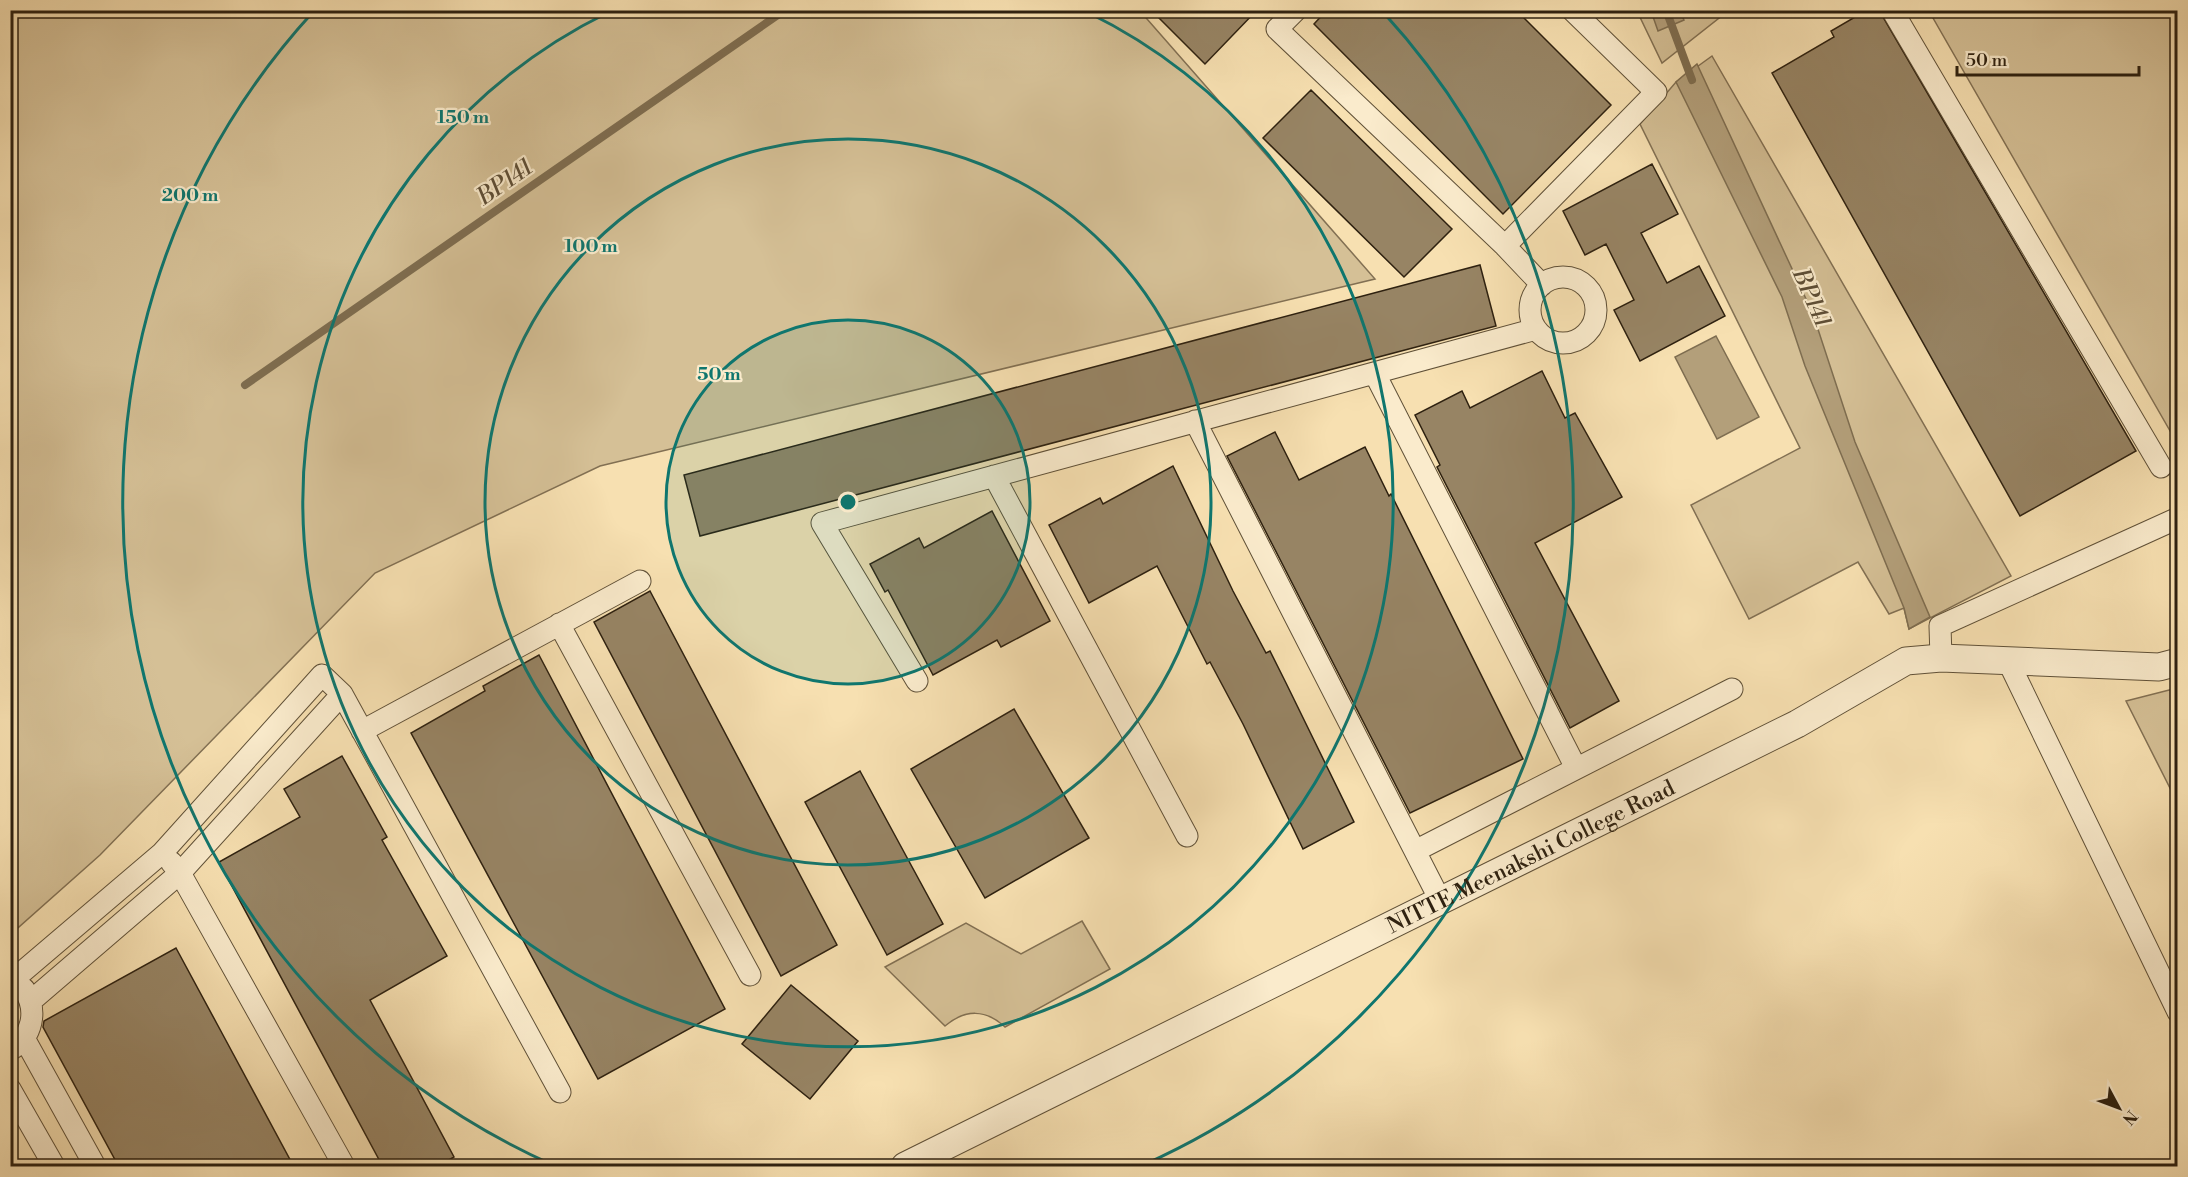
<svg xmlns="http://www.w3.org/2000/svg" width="2188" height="1177" viewBox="0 0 2188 1177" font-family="'Libre Bodoni',serif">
  <rect width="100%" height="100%" fill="#f7e0b1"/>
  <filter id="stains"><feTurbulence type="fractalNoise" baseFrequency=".00333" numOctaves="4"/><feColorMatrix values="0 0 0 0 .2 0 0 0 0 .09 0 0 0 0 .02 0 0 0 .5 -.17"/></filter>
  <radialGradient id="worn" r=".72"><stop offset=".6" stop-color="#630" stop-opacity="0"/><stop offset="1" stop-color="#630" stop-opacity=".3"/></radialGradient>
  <path fill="#d5c096" stroke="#827053" stroke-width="1.5" d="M10 11H1140L1375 279 600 466 375 573 100 855 11 934Z
    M1637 11H1728L1662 63Z
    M1929 11H2177V443Z
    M1712 56 2011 576 1909 629 1904 608 1889 614 1858 562 1749 619 1691 505 1800 448 1640 124 1676 82Z
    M2177 688H2178L2177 802 2126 701Z
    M1082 921 1110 969 1005 1027C986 1009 965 1009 945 1026L885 967 966 923 1021 954Z"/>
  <path fill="#b39f7a" stroke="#7e6d50" stroke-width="1.5" d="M1651 11H1680L1684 20 1658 31Z
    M1697 64 1813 314 1855 442 1930 617 1909 629 1904 608 1805 366 1782 297 1676 82Z
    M1716 336 1759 417 1717 439 1675 357Z"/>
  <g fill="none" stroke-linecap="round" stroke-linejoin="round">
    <path stroke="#7e6d50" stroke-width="8" d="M1666 10 1692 80
      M245 385 785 10"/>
  </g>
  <path fill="#978464" stroke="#2e2110" stroke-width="1.5" d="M1151 10H1257L1205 64Z
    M1327 10H1516L1611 105 1503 214 1314 24Z
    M1867 10H1879L2136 451 2020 516 1772 73 1834 37 1831 31Z
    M1311 90 1452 229 1404 277 1263 138Z
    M1652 164 1678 214 1641 233 1667 283 1699 266 1725 316 1640 361 1614 310 1634 300 1606 244 1585 255 1563 211Z
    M1480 265 1496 326 700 536 684 475Z
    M1542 371 1565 418 1575 413 1622 497 1535 543 1619 701 1570 728 1437 467 1440 465 1415 415 1462 391 1470 408Z
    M1275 432 1299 480 1365 447 1389 496 1391 494 1523 759 1410 813 1227 456Z
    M1173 466 1233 591 1266 653 1270 651 1286 683 1354 822 1303 849 1243 724 1210 662 1207 664 1157 566 1089 603 1049 525 1100 498 1103 504Z
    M992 511 1050 621 1001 647 997 640 933 675 888 590 885 592 870 564 919 538 924 548Z
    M650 591 837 945 781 976 594 622Z
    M539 655 725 1009 598 1079 411 733 485 691 483 686Z
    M1014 709 1089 838 985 898 911 769Z
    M342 756 387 837 382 840 447 956 370 1000 454 1157 437 1167H383L219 862 300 817 284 789Z
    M860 771 943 924 887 955 805 802Z
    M176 948 223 1035 294 1167H119L43 1027 44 1021Z
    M791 985 858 1041 810 1099 742 1044Z"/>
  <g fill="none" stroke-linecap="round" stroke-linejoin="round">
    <g stroke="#605138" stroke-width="23">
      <path id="minor" d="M1296 10 1277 29 1505 246 1542 285
        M1892 10 2161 467
        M1505 246 1656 92 1572 10
        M1530 310a33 33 0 1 1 66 0a33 33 0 1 1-66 0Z
        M1375 374 1576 768
        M1195 421 1440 900
        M994 476 1187 836
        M559 624 750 975
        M1941 658 1940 626 2178 518
        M2008 661 2178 1012
        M917 681 822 523 1536 329
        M362 731 640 581
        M1415 851 1732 689
        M171 862 180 873 344 1166
        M14 979 162 853 322 675 342 694 560 1092
        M31 1001 180 873 342 694
        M24 1038 95 1166
        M10 1050C33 1037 38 1010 24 989
        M10 1089 54 1166"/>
    </g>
    <g stroke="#605138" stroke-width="29">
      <g id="tertiary">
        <path id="s1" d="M905 1166 1797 724 1906 661 1941 658 2159 667 2178 662"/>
      </g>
    </g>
    <use href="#minor" stroke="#faebcc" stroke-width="21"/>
    <use href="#tertiary" stroke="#faebcc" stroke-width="27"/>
  </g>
  <circle cx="848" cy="502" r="182" fill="#0f766e" fill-opacity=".12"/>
  <g fill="none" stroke="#0f766e" stroke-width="3">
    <circle cx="848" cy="502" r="182"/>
    <circle cx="848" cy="502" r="363"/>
    <path d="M1087 12A545 545 0 1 1 609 12"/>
    <path d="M553 1165A726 726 0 0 1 313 12M1383 12A726 726 0 0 1 1143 1165"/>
  </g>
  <g text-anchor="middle" stroke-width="4.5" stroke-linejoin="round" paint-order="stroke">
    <g font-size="22" fill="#2e2110" stroke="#faebcc">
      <text dy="8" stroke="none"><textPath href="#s1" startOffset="698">NITTE Meenakshi College Road</textPath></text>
    </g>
    <g font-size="24" font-style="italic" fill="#5d4d35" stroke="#faebcc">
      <text transform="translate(504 182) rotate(-35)" y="8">BP141</text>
      <text transform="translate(1812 297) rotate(66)" y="8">BP141</text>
    </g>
  </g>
  <circle cx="848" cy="502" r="9" fill="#0f766e" stroke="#faebcc" stroke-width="3"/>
  <g font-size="18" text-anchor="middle" font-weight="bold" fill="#0f766e" stroke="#faebcc" stroke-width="4.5" stroke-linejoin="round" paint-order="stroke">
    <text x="463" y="123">150 m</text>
    <text x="190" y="201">200 m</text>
    <text x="591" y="252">100 m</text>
    <text x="719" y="380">50 m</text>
  </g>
  <rect width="2188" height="1177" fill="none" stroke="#f7e0b1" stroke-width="36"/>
  <rect x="12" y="12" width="2164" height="1153" fill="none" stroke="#2e2110" stroke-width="3"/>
  <rect x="18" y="18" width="2152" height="1141" fill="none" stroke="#2e2110" stroke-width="1.5"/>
  <g transform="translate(2119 1108) rotate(131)" stroke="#faebcc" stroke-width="4.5" paint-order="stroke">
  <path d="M0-4.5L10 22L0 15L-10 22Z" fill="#2e2110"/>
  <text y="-9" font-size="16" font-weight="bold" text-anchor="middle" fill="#2e2110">N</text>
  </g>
  <path d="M1957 66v9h182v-9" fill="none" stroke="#2e2110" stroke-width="3"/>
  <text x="1966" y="66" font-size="18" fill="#2e2110" stroke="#faebcc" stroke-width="4.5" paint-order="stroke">50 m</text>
  <rect width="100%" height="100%" filter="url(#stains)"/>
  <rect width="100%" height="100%" fill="url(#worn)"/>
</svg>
